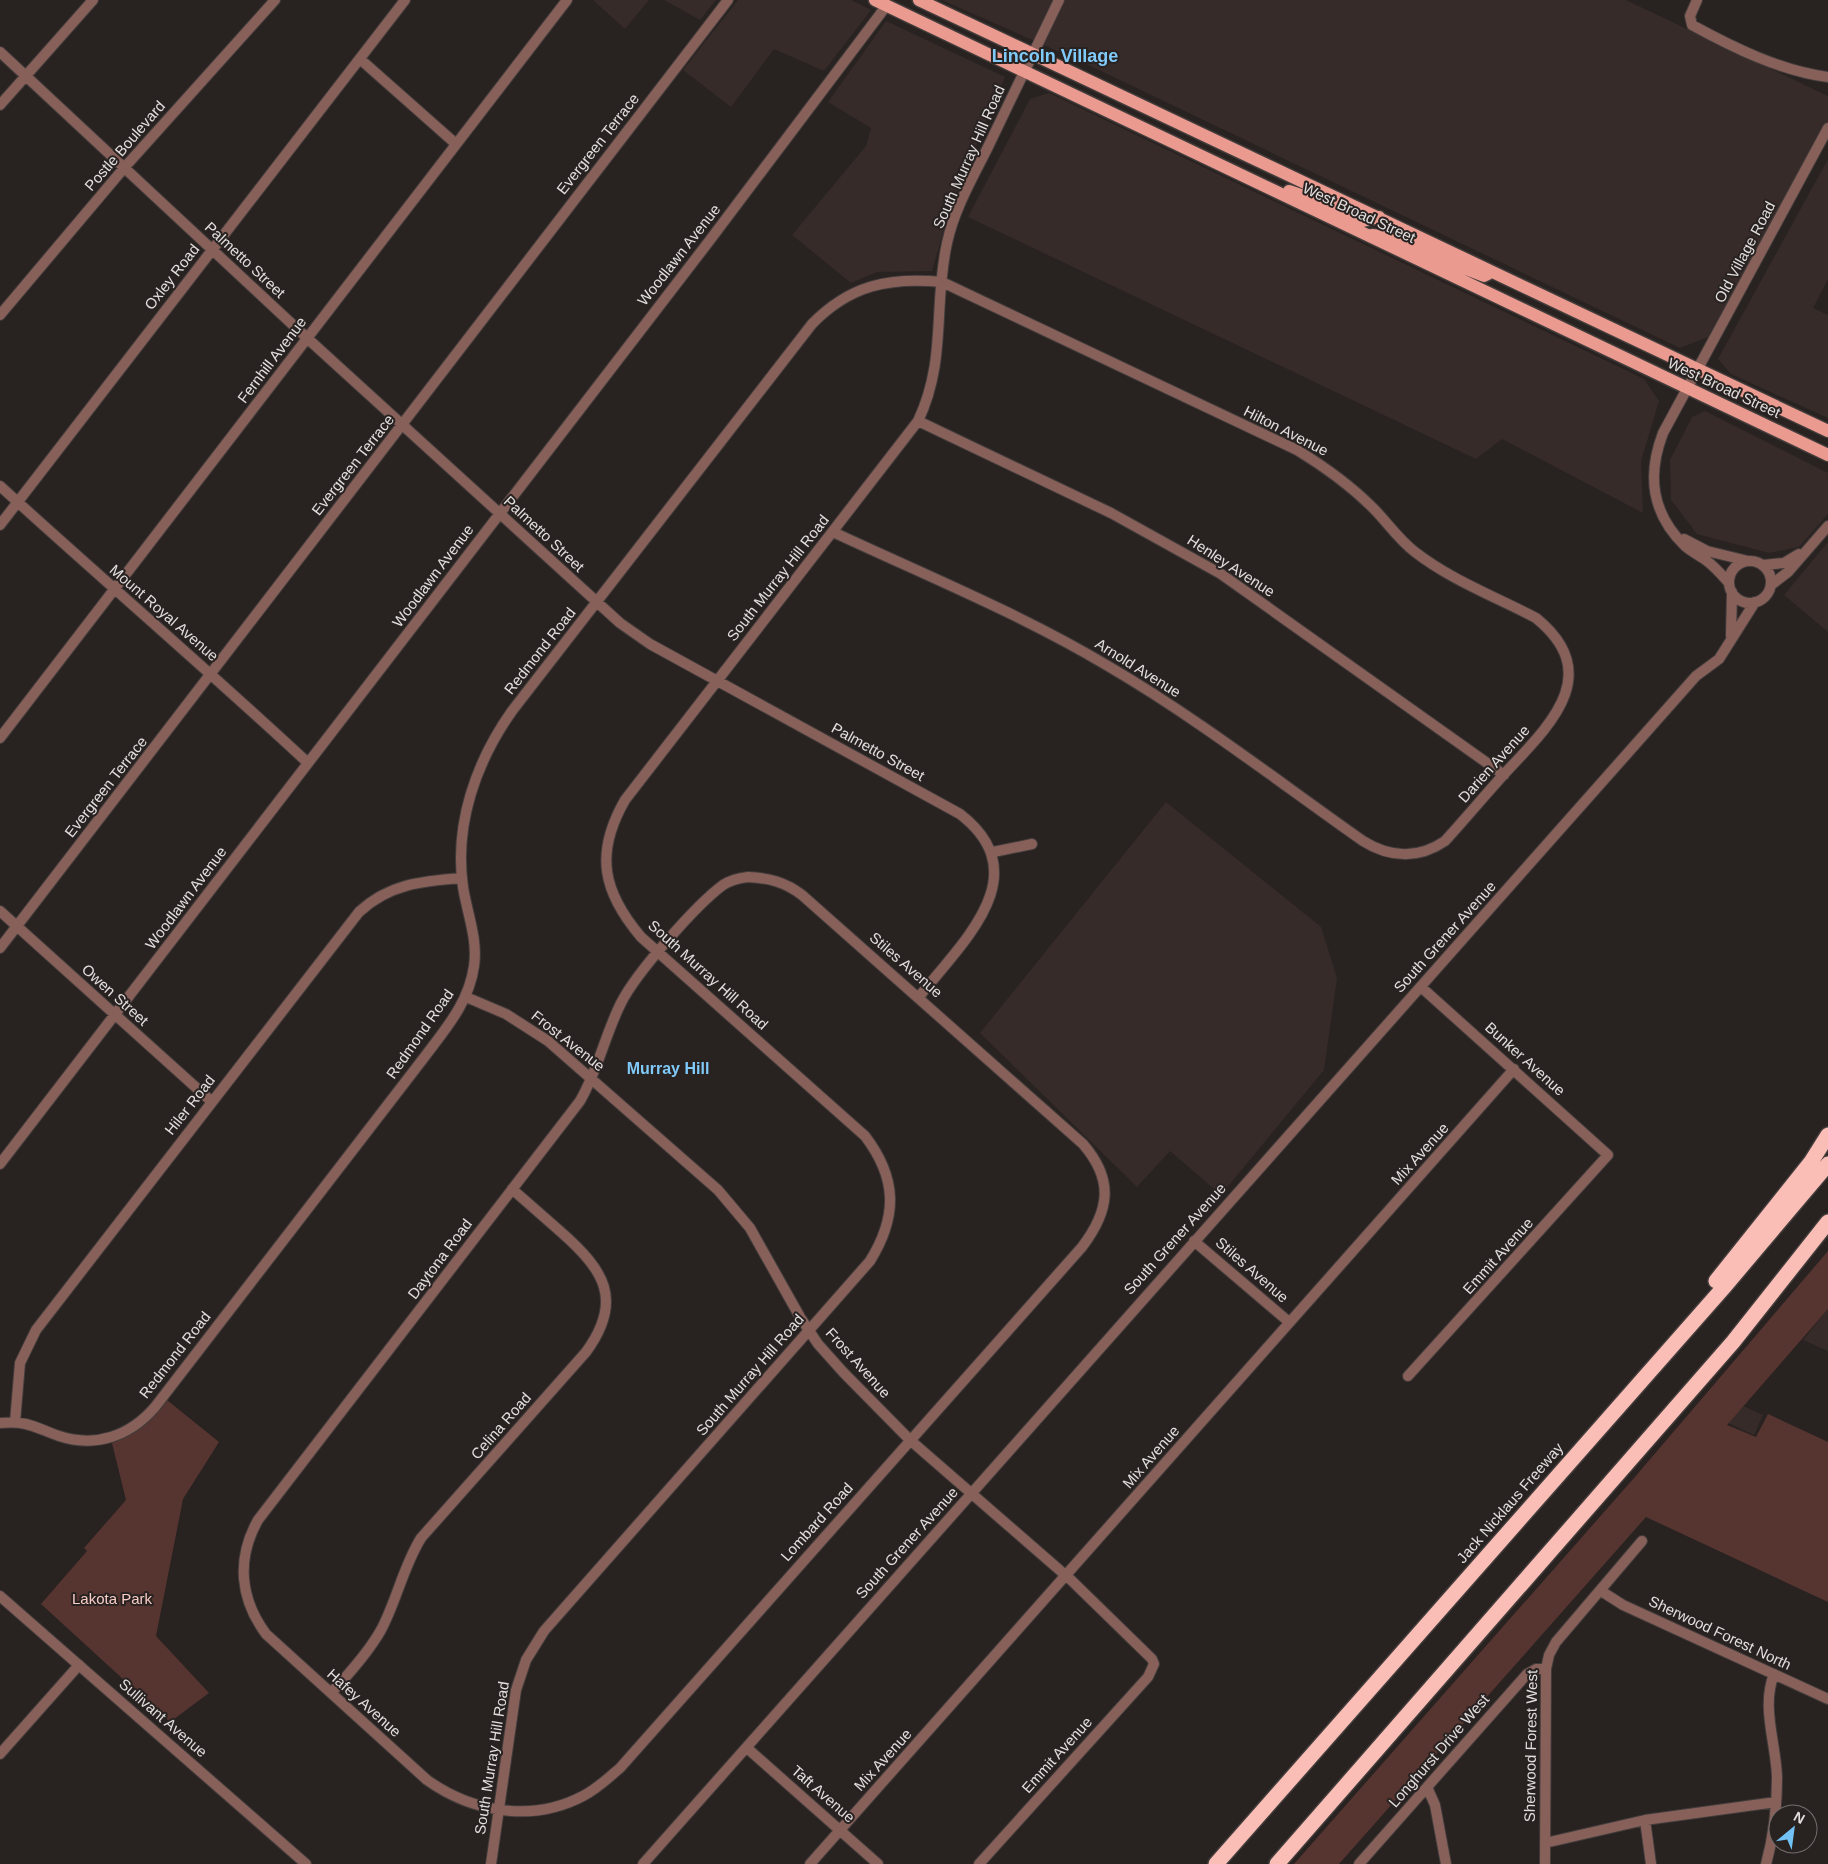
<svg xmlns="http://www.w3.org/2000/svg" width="1828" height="1864" viewBox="0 0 1828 1864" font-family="Helvetica,sans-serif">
  <rect width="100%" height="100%" fill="#282221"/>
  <path fill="#362b29" d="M593 0H649L625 29Z
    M664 0H716L700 20Z
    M738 0H851L871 10 824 71 774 49 731 107 683 70Z
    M942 0H1626L1828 96V128L1719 333 1680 348 1080 61Z
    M886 21 1005 77 950 208 932 271 877 272 851 283 792 235 866 146 871 128 828 102Z
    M1049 93 1644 379 1659 401 1641 461 1643 513 1502 439 1476 459 968 217 1030 99Z
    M1828 159V279L1813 308 1828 315V418L1731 374 1718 359Z
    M1705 411 1828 473V514L1799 547 1769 553 1697 534 1671 500 1670 460 1692 417Z
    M1828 542V632L1784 595Z
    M1166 802 1321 927 1337 978 1324 1070 1221 1195 1170 1151 1137 1187 980 1033Z
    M1828 1309V1351L1803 1340Z
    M1743 1406 1763 1415 1754 1435 1728 1423Z"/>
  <path fill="#563531" d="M1828 1251V1309L1727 1425 1756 1437 1768 1414 1828 1442V1602L1646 1517 1339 1864H1294L1634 1478Z
    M167 1400 219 1442 183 1499 156 1636 209 1693 170 1722 41 1604 87 1551 84 1548 126 1500 112 1443C136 1433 151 1420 167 1400Z"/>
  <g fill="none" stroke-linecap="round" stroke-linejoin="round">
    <g stroke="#423c3b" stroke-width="12">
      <path id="minor" d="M1697 0 1690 16 1692 25C1734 48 1781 71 1828 77
        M0 52 307 338 620 623 650 644 960 814C1039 875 962 942 919 997
        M360 59 456 144
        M0 105 93 0
        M0 315 124 168 275 0
        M918 421 1111 513 1221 574 1504 775
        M0 486C102 579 207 669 308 763
        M0 525 405 0
        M1684 539 1707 551 1748 561
        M1729 582a21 21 0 1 1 42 0a21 21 0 1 1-42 0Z
        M1763 565 1784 563 1799 554
        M1729 583C1722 575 1715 567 1707 561 1700 556 1692 552 1685 546 1651 513 1647 475 1663 433L1828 128
        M1771 585 1788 572 1828 526
        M1731 636 1732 592
        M0 738 567 0
        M993 852 1032 844
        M748 877C769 878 785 882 802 895L1083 1144C1114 1180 1110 1210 1082 1247L620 1768C608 1778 597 1789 583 1796 532 1823 472 1812 427 1780L266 1634C240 1599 236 1559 258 1520L580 1101C598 1070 605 1035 621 1003 636 973 696 905 723 885 731 880 739 878 748 877Z
        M0 911 211 1101
        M0 948 728 0
        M466 997 506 1014 548 1041 718 1190 750 1228 800 1317 818 1344 843 1372 910 1440 1071 1580 1152 1659 1154 1664 1148 1677 979 1864
        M0 1164 710 240 887 5
        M1194 1241 1289 1322
        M1408 1376 1608 1155 1421 987
        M15 1422 20 1363 36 1330 359 912C389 884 422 881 462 878
        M0 1423C27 1420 36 1428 59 1436 96 1448 130 1436 155 1407L426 1055C447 1027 469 1002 474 966 478 939 467 913 463 887 454 824 476 762 512 711L812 324C850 285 889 277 942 282L1297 450C1325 467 1350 485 1373 508 1387 522 1399 540 1415 552 1451 580 1496 597 1536 618 1605 674 1550 725 1506 772 1485 795 1466 818 1445 841 1419 859 1390 858 1363 841 1279 782 1197 718 1108 666 1021 614 925 575 833 532
        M1601 1591 1623 1605 1828 1699
        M331 1693C349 1674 368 1653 381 1630 397 1600 403 1567 421 1538L586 1352C624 1300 604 1270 561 1232 545 1218 528 1203 512 1189
        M747 1748 878 1864
        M0 1754 79 1665
        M1427 1787 1435 1805 1446 1864
        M1645 1820 1651 1864
        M1545 1843 1645 1820 1776 1802
        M491 1864 516 1690 526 1660 544 1631 870 1261C898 1216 897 1178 865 1136L641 937C603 892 594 854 625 800L918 421C947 360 933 306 947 243 954 210 972 179 987 149 1002 118 1017 86 1033 54
        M643 1864 1696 676 1719 659 1755 602
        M810 1864 1514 1069
        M1359 1864 1527 1674 1536 1669H1546
        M1545 1864 1546 1669 1549 1655 1556 1642 1642 1541
        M1766 1864C1774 1835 1777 1807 1777 1777 1776 1743 1761 1707 1774 1674"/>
    </g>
    <g stroke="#423c3b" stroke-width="12">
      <path id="tertiary" d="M1033 54 1059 0
        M0 1596 306 1864"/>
    </g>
    <g stroke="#423c3b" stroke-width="15">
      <path id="primary" d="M875 0 1828 455
        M919 0 1828 431
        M1289 191 1327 204 1363 221 1379 217
        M1372 235 1395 237 1440 259 1484 276 1488 274"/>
    </g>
    <g stroke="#423c3b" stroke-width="18">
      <path id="motorway" d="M1716 1281 1811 1162 1828 1135
        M1216 1864 1725 1286 1828 1164
        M1277 1864 1733 1342 1828 1222"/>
    </g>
    <use href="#minor" stroke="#87605a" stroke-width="10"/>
    <use href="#tertiary" stroke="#87605a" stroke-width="10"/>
    <use href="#primary" stroke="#eb9a8f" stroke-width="12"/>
    <use href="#motorway" stroke="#fabeb6" stroke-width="15"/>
  </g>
  <g text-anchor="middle" stroke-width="4" stroke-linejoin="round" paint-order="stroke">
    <g font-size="15" fill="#e2dfde" stroke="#282221">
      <text transform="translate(598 144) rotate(-52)" y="5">Evergreen Terrace</text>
      <text transform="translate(125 146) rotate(-49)" y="5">Postle Boulevard</text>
      <text transform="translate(969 157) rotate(-66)" y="5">South Murray Hill Road</text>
      <text transform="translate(1359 213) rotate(25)" y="5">West Broad Street</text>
      <text transform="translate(1745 252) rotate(-62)" y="5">Old Village Road</text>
      <text transform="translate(679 255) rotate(-52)" y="5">Woodlawn Avenue</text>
      <text transform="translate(245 260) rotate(43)" y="5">Palmetto Street</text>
      <text transform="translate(172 277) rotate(-52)" y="5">Oxley Road</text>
      <text transform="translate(272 360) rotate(-53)" y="5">Fernhill Avenue</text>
      <text transform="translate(1724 388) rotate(25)" y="5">West Broad Street</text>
      <text transform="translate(1286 431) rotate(27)" y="5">Hilton Avenue</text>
      <text transform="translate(353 465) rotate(-52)" y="5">Evergreen Terrace</text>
      <text transform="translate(544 534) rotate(43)" y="5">Palmetto Street</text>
      <text transform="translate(1231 566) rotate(33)" y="5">Henley Avenue</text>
      <text transform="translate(433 576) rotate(-53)" y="5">Woodlawn Avenue</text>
      <text transform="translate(778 578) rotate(-52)" y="5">South Murray Hill Road</text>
      <text transform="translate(164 613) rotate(41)" y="5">Mount Royal Avenue</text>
      <text transform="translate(540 651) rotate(-52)" y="5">Redmond Road</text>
      <text transform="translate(1138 668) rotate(32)" y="5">Arnold Avenue</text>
      <text transform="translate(878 752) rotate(29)" y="5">Palmetto Street</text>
      <text transform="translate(1494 764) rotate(-48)" y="5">Darien Avenue</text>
      <text transform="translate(106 787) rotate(-52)" y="5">Evergreen Terrace</text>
      <text transform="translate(186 898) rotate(-53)" y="5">Woodlawn Avenue</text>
      <text transform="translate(1445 937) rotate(-48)" y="5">South Grener Avenue</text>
      <text transform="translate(906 965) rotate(41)" y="5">Stiles Avenue</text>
      <text transform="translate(708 975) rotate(42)" y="5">South Murray Hill Road</text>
      <text transform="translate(115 995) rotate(42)" y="5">Owen Street</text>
      <text transform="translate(420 1034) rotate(-55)" y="5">Redmond Road</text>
      <text transform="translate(568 1041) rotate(38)" y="5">Frost Avenue</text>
      <text transform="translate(1525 1059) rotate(42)" y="5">Bunker Avenue</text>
      <text transform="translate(190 1105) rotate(-52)" y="5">Hiler Road</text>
      <text transform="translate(1420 1154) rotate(-48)" y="5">Mix Avenue</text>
      <text transform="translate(1175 1239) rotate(-48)" y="5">South Grener Avenue</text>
      <text transform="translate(1498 1256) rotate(-48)" y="5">Emmit Avenue</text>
      <text transform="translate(440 1259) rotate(-53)" y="5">Daytona Road</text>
      <text transform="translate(1252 1270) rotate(41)" y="5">Stiles Avenue</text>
      <text transform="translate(175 1355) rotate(-52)" y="5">Redmond Road</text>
      <text transform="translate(858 1363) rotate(48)" y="5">Frost Avenue</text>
      <text transform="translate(750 1375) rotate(-49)" y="5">South Murray Hill Road</text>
      <text transform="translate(501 1426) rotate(-49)" y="5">Celina Road</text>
      <text transform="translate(1151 1457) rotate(-49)" y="5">Mix Avenue</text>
      <text transform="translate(1510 1503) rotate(-49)" y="5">Jack Nicklaus Freeway</text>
      <text transform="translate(817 1522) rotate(-48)" y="5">Lombard Road</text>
      <text transform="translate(907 1543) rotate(-48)" y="5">South Grener Avenue</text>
      <text transform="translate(1720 1633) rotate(25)" y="5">Sherwood Forest North</text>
      <text transform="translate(364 1703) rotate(42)" y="5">Hafey Avenue</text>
      <text transform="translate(163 1718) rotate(41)" y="5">Sullivant Avenue</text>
      <text transform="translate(1531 1746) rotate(-89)" y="5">Sherwood Forest West</text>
      <text transform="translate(1439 1751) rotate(-49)" y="5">Longhurst Drive West</text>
      <text transform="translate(1057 1755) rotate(-48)" y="5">Emmit Avenue</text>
      <text transform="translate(492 1758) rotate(-81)" y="5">South Murray Hill Road</text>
      <text transform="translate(883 1760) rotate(-48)" y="5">Mix Avenue</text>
      <text transform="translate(823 1794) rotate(41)" y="5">Taft Avenue</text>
    </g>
    <g font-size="15" fill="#f9ccc5" stroke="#282221">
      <text x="112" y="1604">Lakota Park</text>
    </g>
    <g font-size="16" font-weight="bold" fill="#80cafa" stroke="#282221">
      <text x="668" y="1074">Murray Hill</text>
    </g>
    <g font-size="18" font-weight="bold" fill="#80cafa" stroke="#282221">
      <text x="1055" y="62">Lincoln Village</text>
    </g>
  </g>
  <g transform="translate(1793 1829) rotate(29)"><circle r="24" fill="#282221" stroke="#726e6d"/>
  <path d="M0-4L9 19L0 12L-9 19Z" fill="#71c1f4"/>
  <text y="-8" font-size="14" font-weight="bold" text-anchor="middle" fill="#e2dfde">N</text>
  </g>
</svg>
